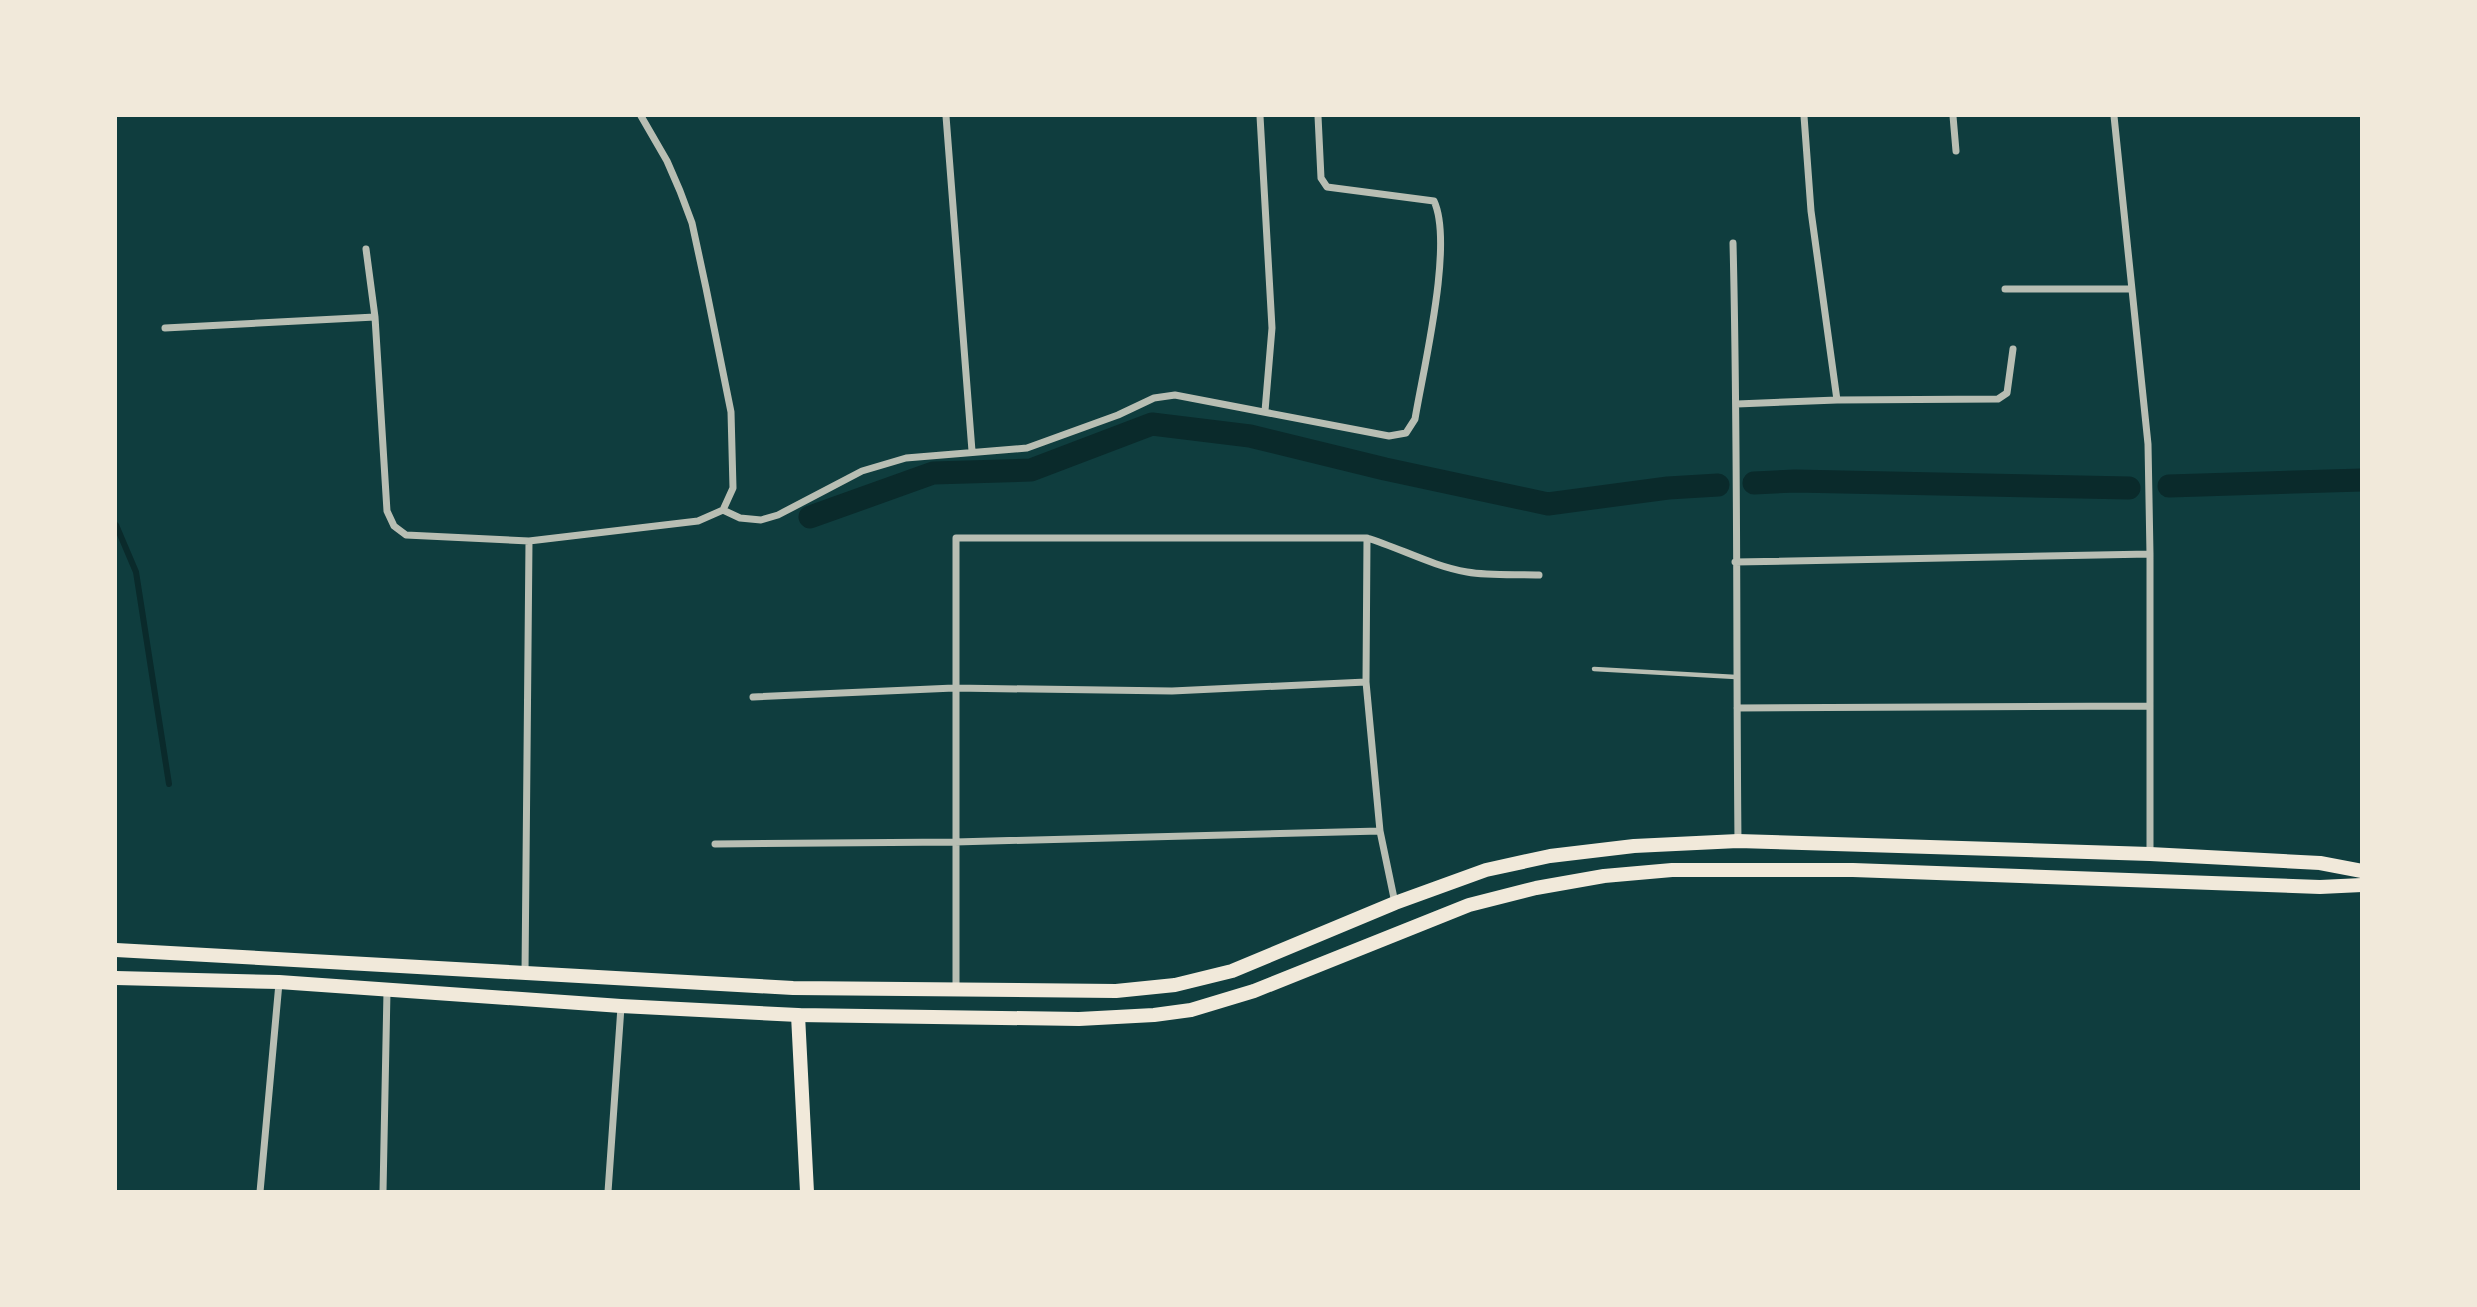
<svg xmlns="http://www.w3.org/2000/svg" width="2477" height="1307" viewBox="0 0 2477 1307" font-family="'DejaVu Sans',sans-serif">
  <rect width="100%" height="100%" fill="#0f3d3e"/>
  <g fill="none" stroke-linecap="round" stroke-linejoin="round">
    <path stroke="#0a2a2b" stroke-width="6" d="M116 525 136 572 169 784"/>
    <path stroke="#0a2a2b" stroke-width="23" d="M1754 483 1795 481 2129 488
      M2169 486 2362 480
      M810 517 933 473 1031 470 1152 424 1250 436 1385 469 1548 504 1668 488 1718 485"/>
    <path stroke="#b8beb3" stroke-width="4.5" d="M1594 669 1736 677"/>
    <path stroke="#b8beb3" stroke-width="7" d="M946 116 972 451
      M1260 116 1272 328 1265 411
      M1804 116 1811 211 1837 400
      M1953 116 1956 151
      M2114 116 2148 444 2150 554V854
      M1733 243C1738 442 1736 642 1738 841
      M366 249 375 317 387 511 394 526 406 535 529 541
      M2005 289H2131
      M165 328 375 317
      M1737 404 1837 400 1998 399 2007 393 2013 349
      M723 510 740 518 761 520 778 515 862 471 906 458 1027 448 1118 415 1154 398 1175 395 1389 436 1406 433 1415 419C1423 370 1454 244 1434 201L1327 187 1321 178 1318 116
      M1367 538 1366 682 1380 831 1395 903
      M1735 562 2150 554
      M753 697 954 688 1172 691 1366 682
      M1737 708 2148 706
      M715 844 955 842 1380 831
      M525 973 529 541 698 521 723 510 733 488 731 412 706 288 692 223 680 191 667 161 641 116
      M956 989V538H1367C1400 548 1432 566 1467 572 1490 576 1515 574 1539 575
      M260 1192 279 983
      M383 1192 387 991
      M608 1192 621 1007"/>
    <path stroke="#f1e9da" stroke-width="14" d="M798 1015 807 1192"/>
    <path stroke="#f1e9da" stroke-width="14" d="M116 950 793 988 1116 991 1175 985 1232 971 1395 903 1486 870 1550 856 1634 846 1738 841 2150 854 2320 863 2362 871
      M116 978 279 982 621 1006 798 1015 1079 1019 1154 1015 1191 1010 1254 991 1469 905 1536 888 1604 876 1672 870H1853L2320 887 2362 885"/>
  </g>
  <rect width="2477" height="1307" fill="none" stroke="#f1e9da" stroke-width="234"/>
</svg>
